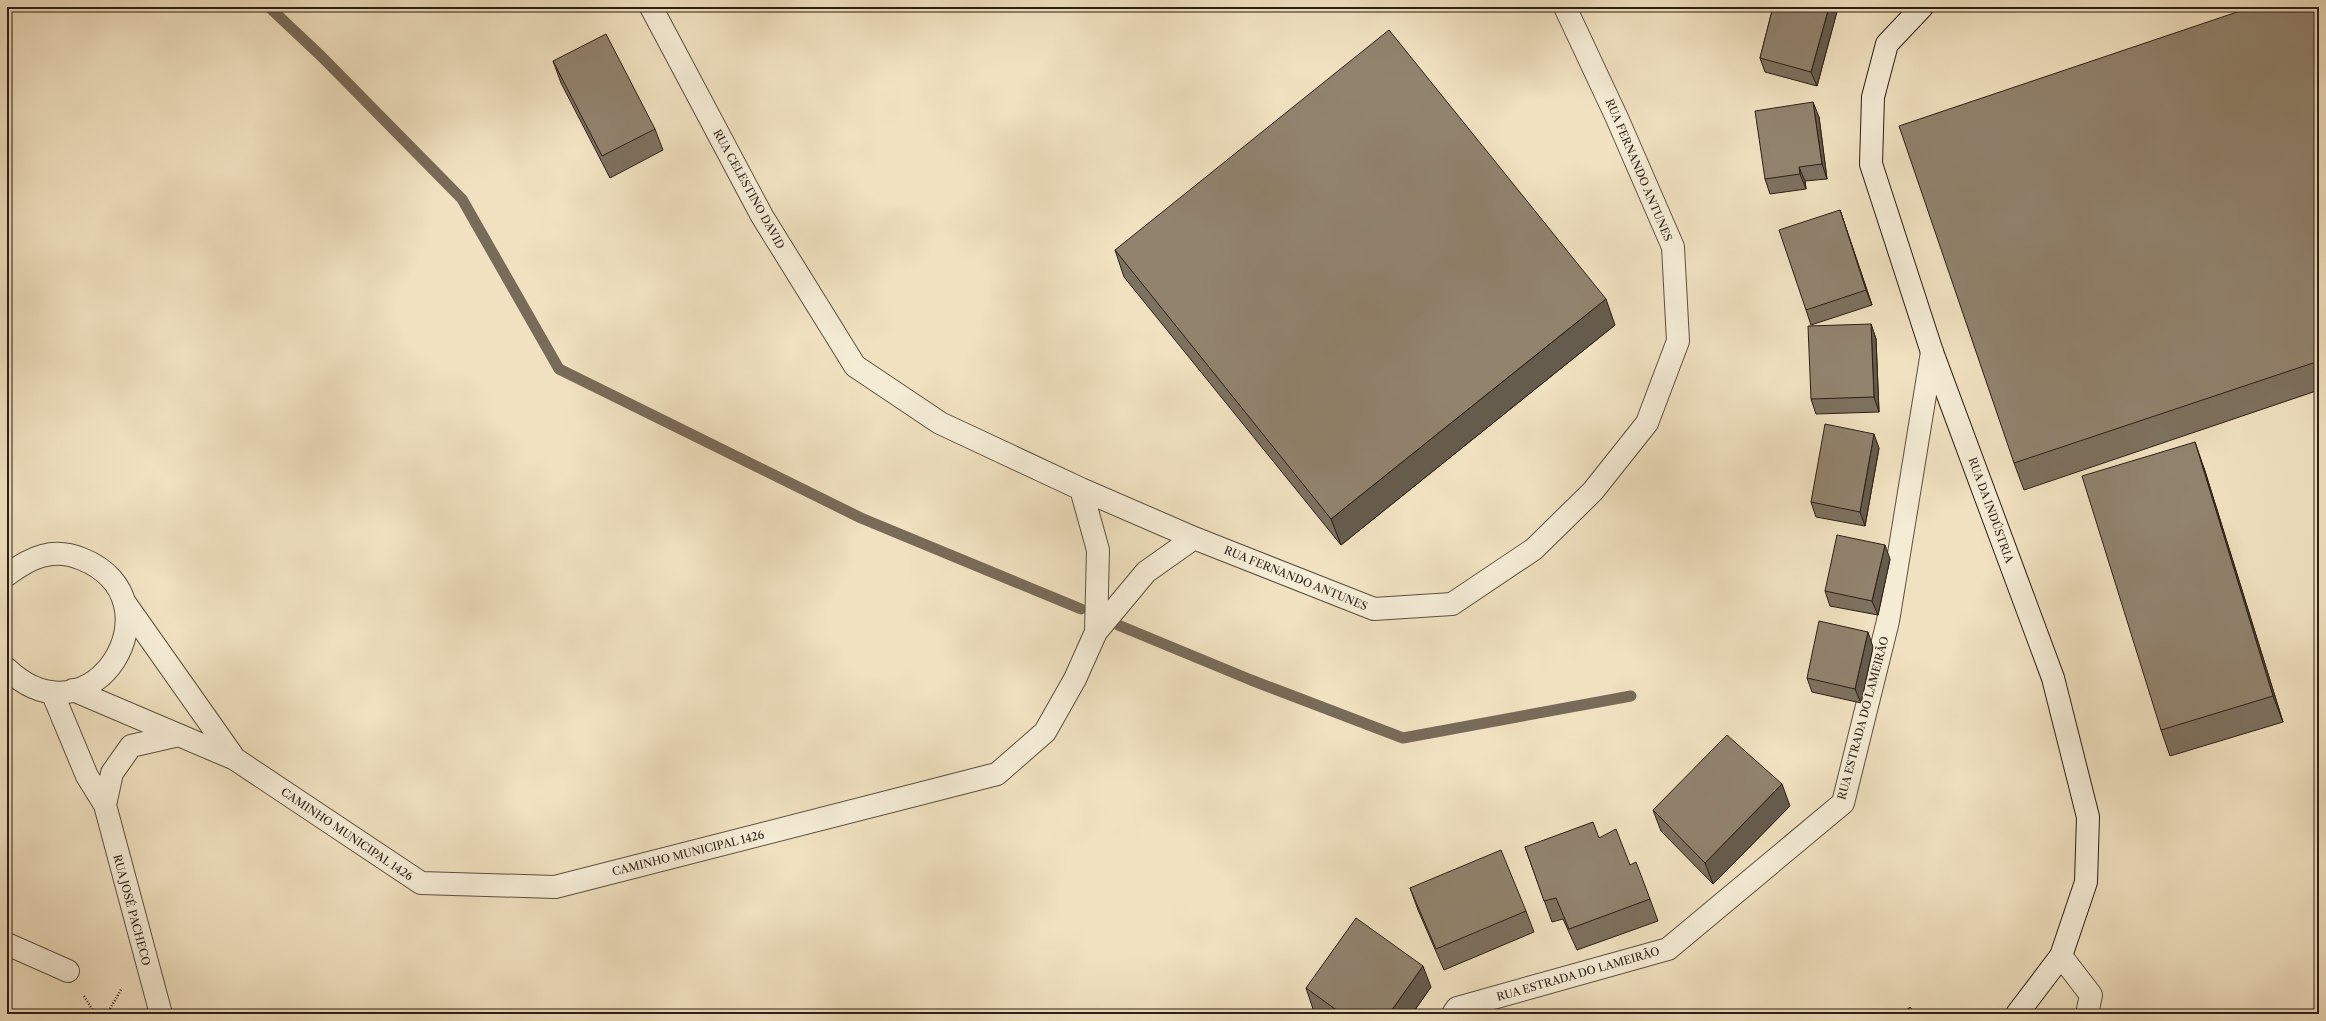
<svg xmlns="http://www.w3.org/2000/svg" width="2326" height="1021" viewBox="0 0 2326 1021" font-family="'Libre Caslon Text',serif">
  <rect width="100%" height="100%" fill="#f0e1c0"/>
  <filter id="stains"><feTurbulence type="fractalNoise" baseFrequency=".005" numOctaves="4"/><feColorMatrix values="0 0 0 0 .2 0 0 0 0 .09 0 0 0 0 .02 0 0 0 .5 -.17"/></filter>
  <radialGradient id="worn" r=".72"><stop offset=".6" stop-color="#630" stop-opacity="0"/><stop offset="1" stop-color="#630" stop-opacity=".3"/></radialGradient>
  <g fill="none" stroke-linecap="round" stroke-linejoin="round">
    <path stroke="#796b59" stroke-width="11" d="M269 7 321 56 462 199 559 369 861 518 1081 609
      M1118 625 1251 680 1403 738 1631 696"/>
    <g stroke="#5c4f40" stroke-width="24">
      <path id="street" d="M651 7 762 216 855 366 940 423 1081 489 1194 538 1374 609 1452 604 1534 549 1593 491 1647 423 1678 341 1673 247 1617 118 1565 7
        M1081 489 1098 550 1096 632
        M7 575C31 557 53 547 82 559 183 600 93 750 7 669
        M125 603 235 759
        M73 690 235 759 421 883 555 887 997 774 1045 732 1075 679 1096 632 1146 572 1194 538
        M52 692 87 776 105 805 161 1014
        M105 805 112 773 131 746 179 735
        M7 944 68 971
        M2061 956 2091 995 2087 1014
        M1453 1014 1457 1008 1668 949 1843 803 1888 621 1932 352"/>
    </g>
    <g stroke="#2b1e15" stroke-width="24">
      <path id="secondary" d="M1922 7 1887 44 1873 97 1871 164 1932 352 2053 678 2088 817 2086 882 2061 956 2017 1014"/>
    </g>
    <path stroke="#2b1e15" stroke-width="2.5" stroke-dasharray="1 2" stroke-linecap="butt" d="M84 996 95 1014
      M107 1014 122 988"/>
    <use href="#street" stroke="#f5ecd6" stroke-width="22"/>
    <use href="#secondary" stroke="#f5ecd6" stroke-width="22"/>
  </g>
  <path fill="#7d715f" stroke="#2b1e15" d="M1773 7H1838L1817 86 1765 72 1760 58Z
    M2319 7V390L2024 490 2014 463Z
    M553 61 655 129 663 150 610 178 561 83Z
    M1819 117 1827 179 1805 181 1806 189 1770 194 1765 179Z
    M1840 210 1872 305 1811 325 1806 310Z
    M1115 250 1615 325 1341 545 1124 277Z
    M1871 324 1876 339 1879 412 1816 414 1811 399Z
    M1879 448 1865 526 1816 517 1811 502Z
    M2204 468 2283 722 2170 756 2161 730Z
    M1890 559 1878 615 1830 606 1825 591Z
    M1873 647 1861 703 1812 692 1807 678Z
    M1790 806 1713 884 1661 831 1653 810Z
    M1525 847 1630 865 1650 899 1658 921 1577 950 1563 919 1552 922Z
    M1410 888 1526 911 1534 932 1444 970 1418 910Z
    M1431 987 1412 1014H1321L1313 1009 1306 988Z"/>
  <path fill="#665c4d" stroke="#2b1e15" d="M1829 7H1838V8L1817 86 1811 72Z
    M1813 102 1819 117 1827 179 1822 164Z
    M1799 167 1805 181 1806 189 1800 174Z
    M1840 210 1845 225 1872 305 1866 290Z
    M1606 299 1615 325 1341 545 1331 519Z
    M1871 324 1876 339 1879 412 1874 397Z
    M1874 434 1879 448 1865 526 1860 512Z
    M2195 442 2204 468 2283 722 2273 696Z
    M1885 545 1890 559 1878 615 1872 601Z
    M1868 632 1873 647 1861 703 1855 689Z
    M1782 784 1790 806 1713 884 1705 863Z
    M1423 966 1431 987 1412 1014H1389Z"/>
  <path fill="#91836e" stroke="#2b1e15" d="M1773 7H1829L1811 72 1760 58Z
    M2252 7H2319V361L2014 463 1899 126Z
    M1389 30 1606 299 1331 519 1115 250Z
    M606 34 655 129 602 156 553 61Z
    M1813 102 1822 164 1799 167 1800 174 1765 179 1755 111Z
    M1840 210 1866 290 1806 310 1779 230Z
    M1871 324 1874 397 1811 399 1808 326Z
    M1825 424 1874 434 1860 512 1811 502Z
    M2195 442 2273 696 2161 730 2082 476Z
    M1837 535 1885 545 1872 601 1825 591Z
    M1819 621 1868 632 1855 689 1807 678Z
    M1727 735 1782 784 1705 863 1653 810Z
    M1593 822 1599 838 1616 829 1630 865 1636 862 1650 899 1569 929 1556 898 1544 901 1525 847Z
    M1501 850 1526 911 1436 949 1410 888Z
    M1356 918 1423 966 1389 1014H1342L1306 988Z
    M1910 1007 1916 1014H1902Z"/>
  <g text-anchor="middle" stroke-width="3.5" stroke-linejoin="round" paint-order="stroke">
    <g font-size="11" fill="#2b1e15" stroke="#f5ecd6">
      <text transform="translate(1639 170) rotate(67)" y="4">RUA FERNANDO ANTUNES</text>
      <text transform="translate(749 189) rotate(61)" y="4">RUA CELESTINO DAVID</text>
      <text transform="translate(1991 510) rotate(70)" y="4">RUA DA INDÚSTRIA</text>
      <text transform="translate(1296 578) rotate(22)" y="4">RUA FERNANDO ANTUNES</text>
      <text transform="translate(1863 718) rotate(-75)" y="4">RUA ESTRADA DO LAMEIRÃO</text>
      <text transform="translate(347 834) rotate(34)" y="4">CAMINHO MUNICIPAL 1426</text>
      <text transform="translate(688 853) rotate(-14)" y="4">CAMINHO MUNICIPAL 1426</text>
      <text transform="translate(132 910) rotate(75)" y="4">RUA JOSÉ PACHECO</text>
      <text transform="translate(1578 974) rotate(-16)" y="4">RUA ESTRADA DO LAMEIRÃO</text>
    </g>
  </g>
  <rect width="2326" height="1021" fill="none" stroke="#f0e1c0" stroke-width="24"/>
  <rect x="8" y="8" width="2310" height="1005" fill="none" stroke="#2b1e15" stroke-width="2"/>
  <rect x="12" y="12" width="2302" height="997" fill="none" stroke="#2b1e15"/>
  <rect width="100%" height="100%" filter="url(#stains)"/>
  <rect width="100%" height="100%" fill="url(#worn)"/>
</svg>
